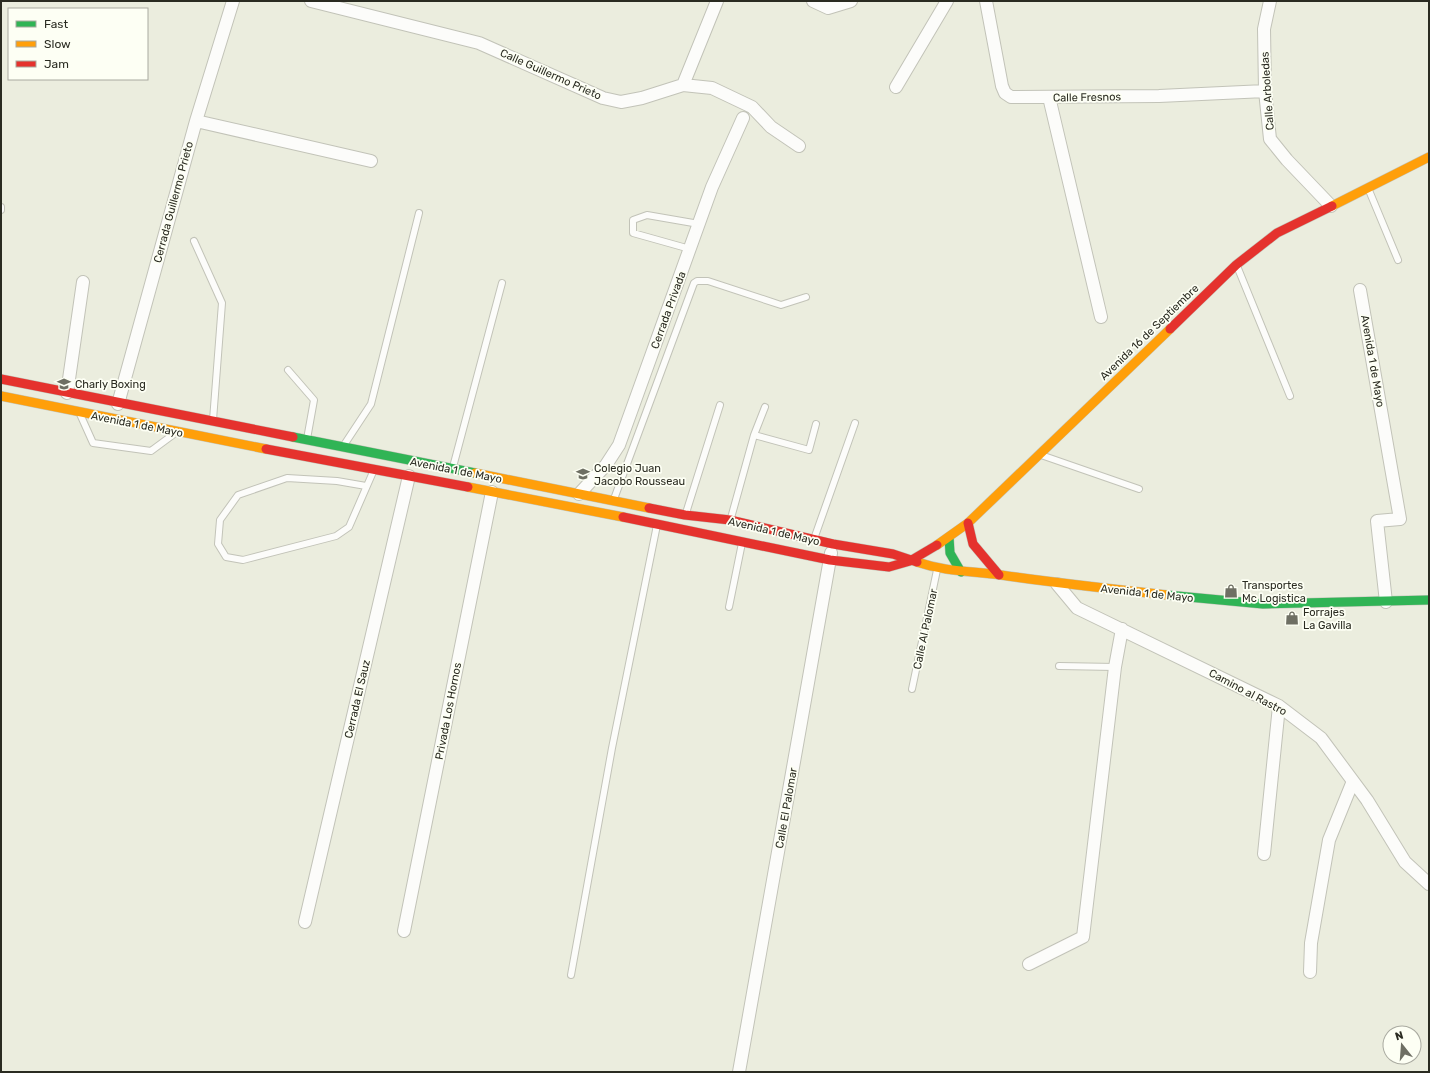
<svg xmlns="http://www.w3.org/2000/svg" width="1430" height="1073" viewBox="0 0 1430 1073" font-family="Rubik,sans-serif">
  <rect width="100%" height="100%" fill="#ebedde"/>
  <g fill="none" stroke-linecap="round" stroke-linejoin="round">
    <g stroke="#c2c3b8" stroke-width="8">
      <path id="lane" d="M1368 188 1398 260
        M1 207V210
        M194 241 222 303 213 420
        M690 249 633 233V220L647 215 699 224
        M1237 266 1290 396
        M288 370 314 400 307 439
        M80 414 93 443 151 451 174 434
        M754 435 809 450 816 424
        M344 445 371 404 419 213
        M1041 455 1139 489
        M453 467 502 283
        M366 486 337 481 287 478 238 495 220 520 218 544 226 557 243 560 336 536 349 527 373 472
        M614 499 694 283 697 281H708L781 305 806 297
        M686 513 720 405
        M731 518 754 435 765 407
        M814 539 855 423
        M729 607 742 543
        M1059 666 1115 667
        M912 689 937 570
        M571 975 612 748 657 525"/>
    </g>
    <g stroke="#c2c3b8" stroke-width="14">
      <path id="street" d="M311 1 479 43 603 98 621 102 642 98 683 85 712 88 752 107 771 127 799 146
        M813 1 828 8 851 1
        M986 1 1002 86 1005 93 1011 97 1159 96 1265 91
        M1270 1 1264 29 1265 91 1270 139 1287 160 1331 206
        M683 85 717 1
        M896 87 947 1
        M1049 97 1101 317
        M196 121 371 161
        M1360 290 1400 519 1377 521 1386 602
        M67 393 83 282
        M118 404 196 121 233 1
        M579 494 606 465 619 445 712 187 743 118
        M1057 584 1077 608 1279 706 1321 738 1367 800 1405 862 1429 884
        M1264 854 1279 706
        M305 922 409 476
        M404 931 492 492
        M1029 964 1083 937 1115 667 1122 629
        M1310 972 1311 943 1329 840 1353 781
        M739 1072 831 553"/>
    </g>
    <g stroke="#c2c3b8" stroke-width="10">
      <path id="fast" d="M293 437 475 473
        M949 537 950 553 961 572
        M1167 595 1263 604 1429 600"/>
    </g>
    <g stroke="#c2c3b8" stroke-width="10">
      <path id="slow" d="M1332 206 1429 157
        M1 396 266 449
        M475 473 649 508
        M468 487 623 517
        M937 545 968 523 1170 329
        M917 562C946 572 971 571 1001 575 1056 583 1111 589 1167 595"/>
    </g>
    <g stroke="#c2c3b8" stroke-width="10">
      <path id="jam" d="M1170 329 1236 265 1277 233 1332 206
        M1 379 293 437
        M266 449 468 487
        M649 508 685 515 730 520 833 544 893 554 917 562
        M623 517 830 560 889 567 910 561 937 545
        M968 523 973 544 999 575"/>
    </g>
    <use href="#lane" stroke="#fcfcfa" stroke-width="6"/>
    <use href="#street" stroke="#fcfcfa" stroke-width="12"/>
    <use href="#fast" stroke="#30b455" stroke-width="9"/>
    <use href="#slow" stroke="#ff9f0a" stroke-width="9"/>
    <use href="#jam" stroke="#e5322d" stroke-width="9"/>
  </g>
  <defs>
    <g id="school-bare" transform="scale(1.08)"><path d="M0-5L7-2L0 1L-7-2ZM-4 1L0 2.5L4 1V4Q0 6-4 4Z" fill="#6e6f63" stroke="#fdfff4" stroke-width="2.5" paint-order="stroke"/></g>
    <g id="shop-bare" transform="scale(1.08)"><path d="M-5-2.5h2.3a2.7 3.5 0 0 1 5.4 0H5L5.5 6h-11ZM-1.5-2.5h3a1.5 2.3 0 0 0-3 0Z" fill="#6e6f63" stroke="#fdfff4" stroke-width="2.5" paint-order="stroke"/></g>
  </defs>
  <g fill-rule="evenodd">
    <use href="#school-bare" x="64" y="384"/>
    <use href="#school-bare" x="583" y="474"/>
    <use href="#shop-bare" x="1231" y="591"/>
    <use href="#shop-bare" x="1292" y="618"/>
  </g>
  <g text-anchor="middle" stroke-width="3.5" stroke-linejoin="round" paint-order="stroke">
    <g font-size="11" fill="#2a2b21" stroke="#fdfff4">
      <text transform="translate(551 74) rotate(24)" y="4">Calle Guillermo Prieto</text>
      <text transform="translate(1267 91) rotate(-94)" y="4">Calle Arboledas</text>
      <text transform="translate(1087 97) rotate(-1)" y="4">Calle Fresnos</text>
      <text transform="translate(173 202) rotate(-75)" y="4">Cerrada Guillermo Prieto</text>
      <text transform="translate(668 310) rotate(-70)" y="4">Cerrada Privada</text>
      <text transform="translate(1149 332) rotate(-44)" y="4">Avenida 16 de Septiembre</text>
      <text transform="translate(1373 361) rotate(80)" y="4">Avenida 1 de Mayo</text>
      <text transform="translate(137 424) rotate(11)" y="4">Avenida 1 de Mayo</text>
      <text transform="translate(456 470) rotate(11)" y="4">Avenida 1 de Mayo</text>
      <text transform="translate(774 531) rotate(13)" y="4">Avenida 1 de Mayo</text>
      <text transform="translate(1147 593) rotate(6)" y="4">Avenida 1 de Mayo</text>
      <text transform="translate(925 629) rotate(-78)" y="4">Calle Al Palomar</text>
      <text transform="translate(1248 692) rotate(28)" y="4">Camino al Rastro</text>
      <text transform="translate(357 699) rotate(-77)" y="4">Cerrada El Sauz</text>
      <text transform="translate(448 711) rotate(-79)" y="4">Privada Los Hornos</text>
      <text transform="translate(786 808) rotate(-80)" y="4">Calle El Palomar</text>
    </g>
    <g font-size="11" fill="#2a2b21" stroke="#fdfff4" text-anchor="start">
      <text x="75" y="388">Charly Boxing</text>
      <text x="594" y="472">Colegio Juan<tspan x="594" dy="13">Jacobo Rousseau</tspan></text>
      <text x="1242" y="589">Transportes<tspan x="1242" dy="13">Mc Logistica</tspan></text>
      <text x="1303" y="616">Forrajes<tspan x="1303" dy="13">La Gavilla</tspan></text>
    </g>
  </g>
  <rect width="1430" height="1073" fill="none" stroke="#2a2b21" stroke-width="4"/>
  <rect x="8" y="8" width="140" height="72" fill="#fdfff4" stroke="#a9aaa0"/>
  <rect x="16" y="21" width="20" height="6" fill="#30b455" stroke="#a9aaa0"/>
  <text x="44" y="28" font-size="12" fill="#2a2b21">Fast</text>
  <rect x="16" y="41" width="20" height="6" fill="#ff9f0a" stroke="#a9aaa0"/>
  <text x="44" y="48" font-size="12" fill="#2a2b21">Slow</text>
  <rect x="16" y="61" width="20" height="6" fill="#e5322d" stroke="#a9aaa0"/>
  <text x="44" y="68" font-size="12" fill="#2a2b21">Jam</text>
  <g transform="translate(1402 1045) rotate(343)"><circle r="19" fill="#fdfff4" stroke="#a9aaa0"/>
  <path d="M0-3L7 15L0 10L-7 15Z" fill="#6e6f63"/>
  <text y="-6" font-size="11" font-weight="bold" text-anchor="middle" fill="#2a2b21">N</text>
  </g>
</svg>
